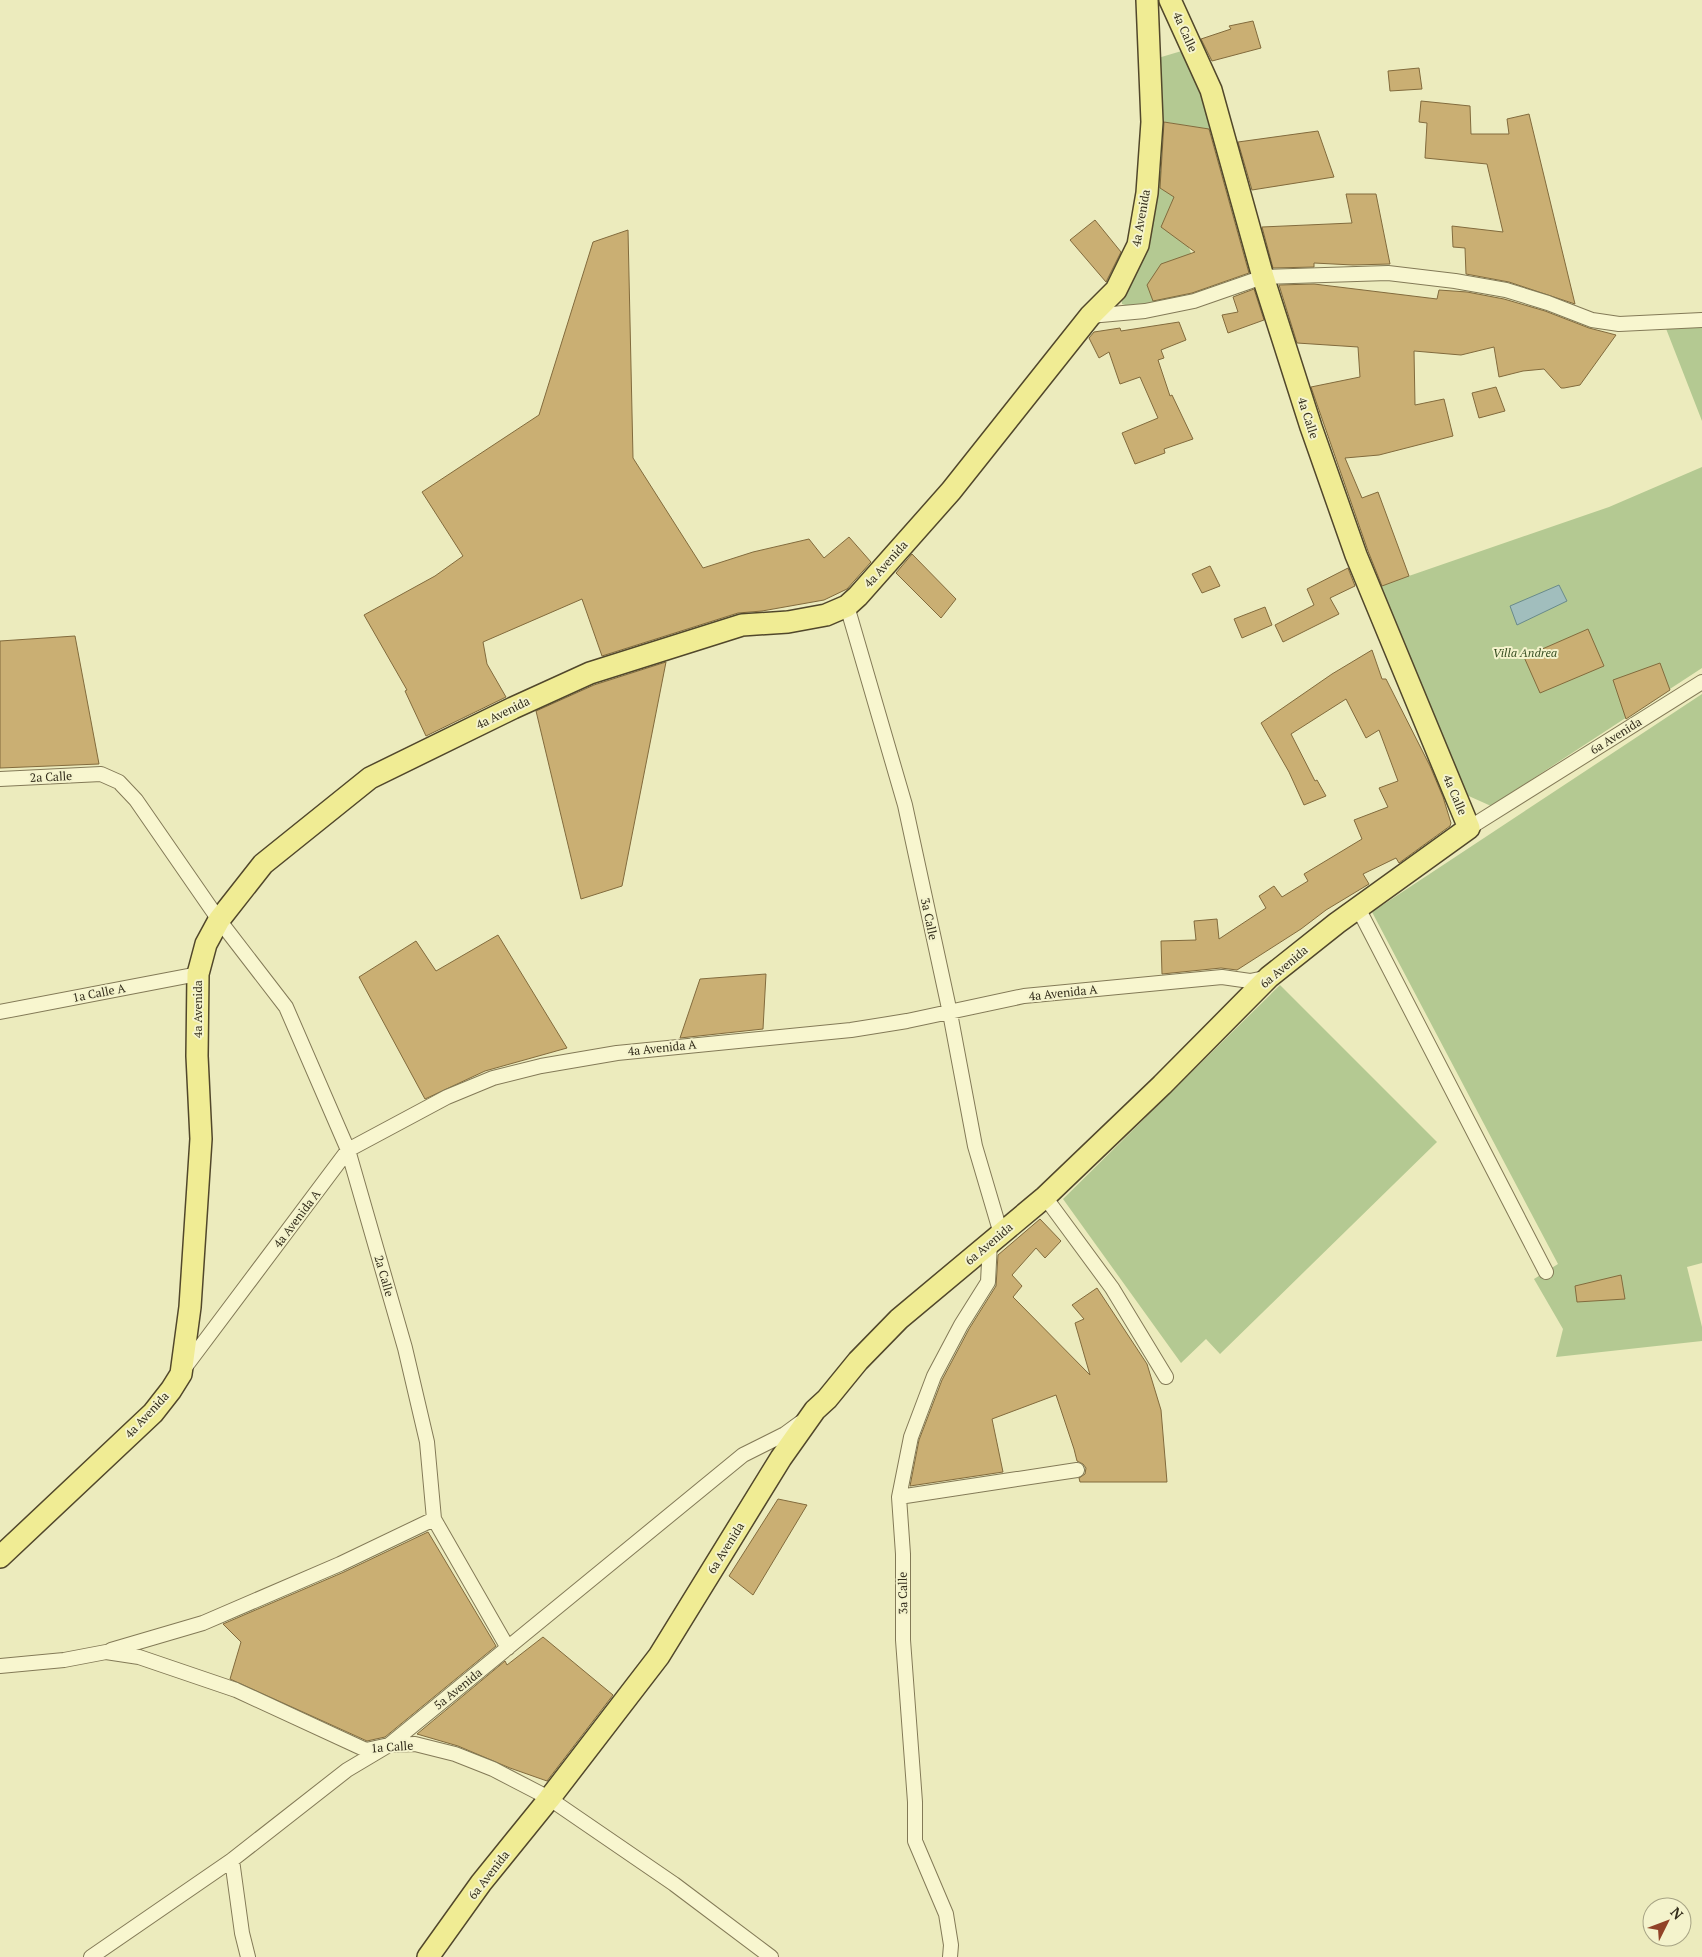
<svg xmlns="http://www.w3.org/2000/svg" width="1702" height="1957" viewBox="0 0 1702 1957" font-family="'PT Serif',serif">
  <rect width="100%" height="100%" fill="#ecebbd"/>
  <path fill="#b4c992" d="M1185 50 1211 115 1212 130 1160 121 1158 58Z
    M1160 171 1203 190 1179 225 1207 290 1191 293 1139 309 1122 304 1121 296 1157 187Z
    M1702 323V421L1665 326Z
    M1702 467V668L1491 806 1462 793 1377 587 1609 507Z
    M1702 694V1263L1687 1267 1702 1327V1341L1556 1357 1563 1329 1534 1279 1558 1264 1372 912Z
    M1280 985 1437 1142 1220 1354 1206 1339 1181 1363 1063 1199Z"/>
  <path fill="#a1bebd" stroke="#698a8a" d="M1559 585 1567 601 1517 625 1510 606Z"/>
  <path fill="#caaf73" stroke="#826b3d" d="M1253 21 1261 48 1212 61 1201 39 1231 29 1229 26Z
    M1419 68 1422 89 1390 91 1388 71Z
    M1421 101 1470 106 1471 134H1509L1507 119 1529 114 1575 304 1509 282 1466 274 1465 248 1453 247 1452 226 1503 232 1487 164 1425 158 1427 123 1419 122Z
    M1164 122 1209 129 1249 273 1192 293 1153 301 1147 285 1161 264 1195 252 1161 227 1174 197 1160 188Z
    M1318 131 1334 177 1252 190 1238 142Z
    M1346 194H1376L1390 264 1353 265 1314 263V267L1273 268 1262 227 1352 223Z
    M1095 220 1121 252 1106 282 1070 240Z
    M628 230 633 458 703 568 753 552 809 539 824 558 849 537 871 562 847 589 824 600 762 611 738 613 602 656 582 599 483 642 487 664 506 697 426 736 405 691 407 690 364 615 435 576 463 556 422 492 539 415 593 242Z
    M1314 284 1437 299 1439 290 1467 292 1504 299 1545 311 1589 328 1616 335 1580 385 1564 388H1561L1544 369 1523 371 1499 377 1494 347 1461 355 1414 351 1415 405 1444 399 1453 436 1379 455 1345 458 1362 498 1378 492 1409 576 1382 586 1368 551 1311 387 1360 377 1358 347 1297 343 1279 285Z
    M1254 289 1264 320 1228 333 1222 315 1238 312 1233 297Z
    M1179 322 1186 340 1161 350 1164 358 1158 360 1170 396 1172 395 1193 439 1164 449 1165 453 1135 464 1122 433 1158 418 1140 377 1120 384 1109 352 1099 358 1089 338 1094 332 1120 328 1121 331Z
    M1496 387 1505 411 1479 418 1472 393Z
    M912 554 956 599 941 618 896 573Z
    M1210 566 1220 586 1202 593 1192 574Z
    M1348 568 1355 586 1330 598 1339 614 1283 642 1275 625 1314 605 1307 589Z
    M1265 607 1272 625 1242 638 1234 619Z
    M1588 629 1604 666 1540 693 1524 657Z
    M75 636 99 764 0 768V641Z
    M1372 650 1382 679H1386L1430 766 1443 797 1451 823 1450 826 1399 863 1396 858 1363 874 1369 884 1326 910 1301 929 1237 970 1221 968 1162 974 1161 941 1196 940 1194 921 1217 919 1219 939 1266 908 1259 896 1274 886 1282 897 1308 881 1304 874 1362 839 1354 820 1388 807 1379 788 1398 781 1379 730 1366 738 1346 699 1291 734 1315 781 1317 780 1326 796 1304 805 1289 772 1261 723 1332 674Z
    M666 662 622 886 581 899 536 711 594 685Z
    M1660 663 1670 690 1626 719 1613 680Z
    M498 935 567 1048 485 1071 425 1099 359 977 416 941 436 971Z
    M766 974 763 1029 680 1038 700 979Z
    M1040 1219 1061 1241 1045 1258 1036 1248 1012 1275 1022 1286 1013 1297 1090 1375 1075 1323 1084 1319 1072 1305 1097 1288 1147 1364 1161 1410 1167 1482H1080L1079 1478 1085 1474 1086 1468 1083 1464 1077 1461 1074 1449 1056 1395 992 1419 1003 1472 910 1486 919 1440 942 1380 969 1329 996 1286 998 1255Z
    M1621 1275 1625 1299 1577 1302 1575 1286Z
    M778 1499 807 1505 753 1595 729 1576Z
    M428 1532 496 1646 385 1737 367 1741 230 1679 241 1642 223 1624 344 1572Z
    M543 1637 613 1695 547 1781 510 1768 458 1746 417 1734 505 1661 507 1665Z"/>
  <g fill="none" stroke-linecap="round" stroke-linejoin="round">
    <g stroke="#837a57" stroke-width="16">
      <path id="street" d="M1090 316 1145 311 1194 301 1263 277 1388 273 1455 281 1506 290 1548 303 1592 320 1619 324 1702 320
        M847 606 905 805 950 1013 975 1146 1001 1234
        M0 779 101 774 119 782 136 800 219 920 286 1007 348 1150 405 1348 427 1442 434 1519 508 1648
        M1469 828 1702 682
        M1358 908 1546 1272
        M0 1012 198 974
        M1045 1197 1112 1288 1166 1377
        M183 1370 348 1150 447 1097 493 1078 541 1066 617 1053 851 1030 907 1021 1024 996 1222 977 1250 981 1269 977
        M899 1497 1077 1470
        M111 1650 203 1623 340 1564 434 1519
        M0 1666 64 1660 106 1652 139 1657 236 1690 366 1750 389 1745 415 1744 455 1754 493 1769 547 1797 674 1884 771 1957
        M232 1860 242 1933 248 1957
        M91 1957 232 1860 347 1770 389 1745 743 1455 785 1434 800 1423
        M950 1957 951 1945 946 1914 915 1841V1802L903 1640V1554L899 1497 911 1437 934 1376 961 1325 988 1282 990 1242"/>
    </g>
    <g stroke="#51472b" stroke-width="24">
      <path id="primary" d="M0 1557 153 1413 171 1390 181 1374 190 1307 201 1139 197 1056 198 974 206 944 219 920 263 864 370 778 513 708 590 673 742 625 788 622 826 615 847 606 858 596 951 491 1090 316 1116 290 1138 245 1147 193 1152 122 1147 0
        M428 1957 481 1883 549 1799 659 1656 781 1458 815 1410 827 1399 858 1361 899 1319 1045 1197 1162 1085 1269 977 1337 923 1469 828 1356 555 1311 427 1263 277 1211 90 1170 0"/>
    </g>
    <use href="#street" stroke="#f8f6cf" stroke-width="14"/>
    <use href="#primary" stroke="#f0ec94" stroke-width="21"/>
  </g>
  <g text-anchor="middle" stroke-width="4" stroke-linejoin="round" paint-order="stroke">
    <g font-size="12" fill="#332d1b" stroke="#f4f3cc">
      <text transform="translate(1185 32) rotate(66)" y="4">4a Calle</text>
      <text transform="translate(1141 218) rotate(-80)" y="4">4a Avenida</text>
      <text transform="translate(1308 418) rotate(72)" y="4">4a Calle</text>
      <text transform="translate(886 564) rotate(-48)" y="4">4a Avenida</text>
      <text transform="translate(503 713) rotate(-26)" y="4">4a Avenida</text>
      <text transform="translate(1616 736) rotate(-32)" y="4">6a Avenida</text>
      <text transform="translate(51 777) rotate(-3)" y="4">2a Calle</text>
      <text transform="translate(1455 795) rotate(67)" y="4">4a Calle</text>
      <text transform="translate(929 919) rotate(78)" y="4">3a Calle</text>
      <text transform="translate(1284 967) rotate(-40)" y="4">6a Avenida</text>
      <text transform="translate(99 993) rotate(-11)" y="4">1a Calle A</text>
      <text transform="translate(1063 993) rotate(-6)" y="4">4a Avenida A</text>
      <text transform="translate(198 1009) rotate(-90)" y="4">4a Avenida</text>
      <text transform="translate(662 1048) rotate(-6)" y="4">4a Avenida A</text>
      <text transform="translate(297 1219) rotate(-53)" y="4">4a Avenida A</text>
      <text transform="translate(989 1244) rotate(-40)" y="4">6a Avenida</text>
      <text transform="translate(384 1276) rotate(74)" y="4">2a Calle</text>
      <text transform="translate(147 1415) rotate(-47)" y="4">4a Avenida</text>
      <text transform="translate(726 1548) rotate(-58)" y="4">6a Avenida</text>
      <text transform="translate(903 1593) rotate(-91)" y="4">3a Calle</text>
      <text transform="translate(458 1689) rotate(-39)" y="4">5a Avenida</text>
      <text transform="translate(392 1747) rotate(-4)" y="4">1a Calle</text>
      <text transform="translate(489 1875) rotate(-52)" y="4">6a Avenida</text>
    </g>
    <g font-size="12" font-style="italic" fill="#384f22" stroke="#f4f3cc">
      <text x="1525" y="657">Villa Andrea</text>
    </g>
  </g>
  <g transform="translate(1667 1922) rotate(48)"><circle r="24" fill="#f4f3cc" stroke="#a7a485"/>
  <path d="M0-4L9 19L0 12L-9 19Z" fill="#914328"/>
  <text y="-8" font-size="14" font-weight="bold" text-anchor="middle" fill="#332d1b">N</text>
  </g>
</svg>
